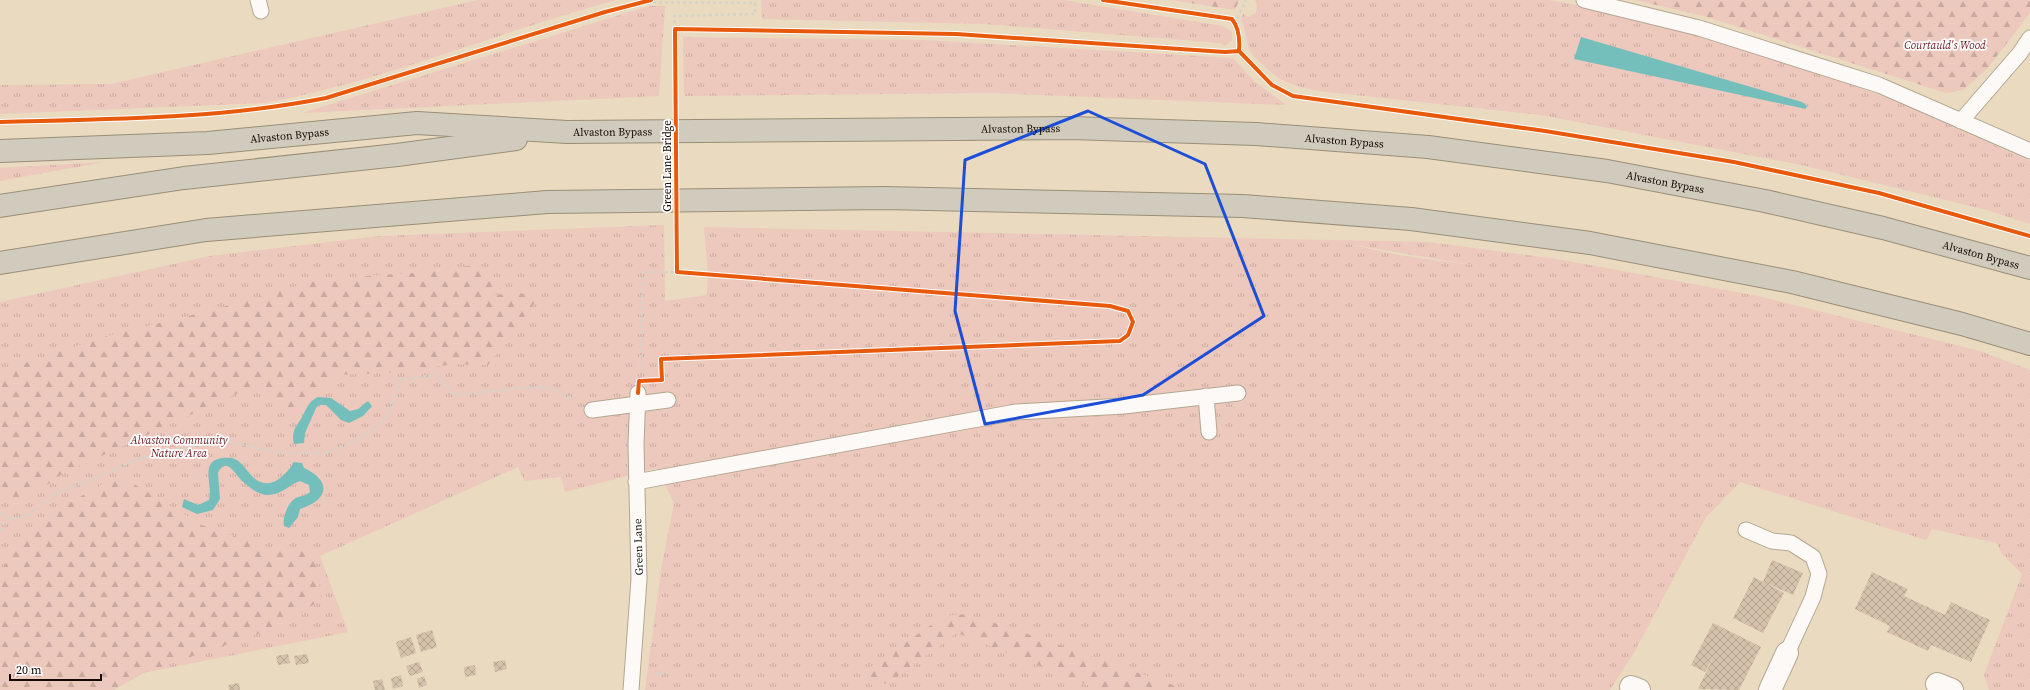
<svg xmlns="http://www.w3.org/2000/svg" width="2030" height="690" viewBox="0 0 2030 690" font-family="'Source Serif 4',serif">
  <defs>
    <pattern id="grass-tufts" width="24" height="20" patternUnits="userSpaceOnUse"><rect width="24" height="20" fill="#edc8bc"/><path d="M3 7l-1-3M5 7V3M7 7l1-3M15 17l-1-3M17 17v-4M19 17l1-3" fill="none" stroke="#caaaa0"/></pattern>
    <pattern id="forest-firs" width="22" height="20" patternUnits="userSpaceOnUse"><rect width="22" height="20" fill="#edc8bc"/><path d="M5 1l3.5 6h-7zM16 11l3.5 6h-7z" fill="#caaaa0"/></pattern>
    <pattern id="building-cross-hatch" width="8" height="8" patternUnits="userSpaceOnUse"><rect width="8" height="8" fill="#d5c1ac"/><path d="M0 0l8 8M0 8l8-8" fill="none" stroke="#b6a492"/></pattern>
  </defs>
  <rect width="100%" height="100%" fill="#eadac0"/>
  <path fill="url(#grass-tufts)" fill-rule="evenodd" d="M478 0H616C498 32 385 81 264 103L0 114V85L111 84Z
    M761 0H1063L1223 26 1232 32V40L1224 46 1221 43 984 24 762 19Z
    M1255 0H1549L1637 16 1771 54 1903 104 2030 161V224L1987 210 1806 166 1541 115 1318 91C1291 85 1281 83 1261 63 1257 59 1251 54 1249 49 1246 38 1245 29 1241 19L1243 13 1248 17 1256 13 1257 4Z
    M649 6H665L659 96 302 113Z
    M683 37 925 40 1233 58 1255 82 1286 105 992 93 684 96Z
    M105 162 0 181V168Z
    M664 225 665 301 707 295 708 274 704 227 1429 242 1557 259 1758 296 1980 351 2030 370V690H1989L1984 675 2022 574 2001 553 1997 543 1932 529 1926 540 1740 482 1706 517 1635 651 1610 690H645L661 570 674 503 657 468 565 492 561 477 524 481 518 467 320 556 348 632 143 673 113 690H0V302L210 256 380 236ZM1342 243 1479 266 1404 256Z"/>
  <path fill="url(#forest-firs)" d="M1171 0H1239L1235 10Z
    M1635 0H2030V13L1987 69 1963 90 1946 93 1704 16Z
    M468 266 491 271 496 283 484 295 542 293 488 365 453 364 402 372 337 375 289 419 260 383 62 474 19 505 0 494V371L107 336 212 310 320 279 412 273Z
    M119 475 202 525 277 551 313 548 322 599 281 626 143 673 114 690H0V572L27 532 69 503Z
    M966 614 993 622 1187 690H1100L957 633 889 683 870 685 866 670 944 616Z"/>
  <path fill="#74bfbc" d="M1581 37 1802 102 1807 106 1806 109 1574 59Z
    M318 397 331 398 350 411 358 409 368 401 372 406 363 416 349 423 341 420 326 405H319L316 408 305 433 304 443 294 444C290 428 300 424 305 411 309 404 310 401 318 397Z
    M232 458C242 461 245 469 252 476 268 493 285 477 294 462L302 463 304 468C332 481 329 500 300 509L298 517 289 528 284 526C282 518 288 502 296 498 300 496 306 496 310 492L309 485 300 481C288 485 281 496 266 495 257 494 249 487 242 481 236 475 226 455 218 473L220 499 213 510 197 514 182 507 184 499 198 505 209 500C214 484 195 455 232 458Z"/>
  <path fill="url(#building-cross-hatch)" d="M1772 560 1803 573 1793 595 1766 583 1784 593 1763 633 1733 618 1754 577 1763 582Z
    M1872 572 1908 589 1904 596 1945 615 1951 602 1990 620 1971 662 1931 645 1928 651 1887 632 1890 626 1855 609Z
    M1713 623 1761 647 1739 690 1698 689 1715 654 1705 672 1691 665Z
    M432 630 437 647 421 652 416 635Z
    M411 637 416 653 401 658 396 642Z
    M288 654 290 663 278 665 276 656Z
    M307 654 309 663 296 665 294 656Z
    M505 660 507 669 495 672 493 662Z
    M419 662 423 672 410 676 406 666Z
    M475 665 476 675 465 677 464 667Z
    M401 675 403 686 393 689 391 678Z
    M424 676 427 685 419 688 417 679Z
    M382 679 385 690H375L373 681Z
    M239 683 240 690H229L228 685Z"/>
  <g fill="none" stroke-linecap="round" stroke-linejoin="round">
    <g stroke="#b4a793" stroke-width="17">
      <path id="lane" d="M258 0 261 11
        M1584 0 1699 28 1879 85 2030 151
        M1961 121 2020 53 2030 38
        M1206 396 1209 432
        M592 410 668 400
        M636 482 1016 412 1124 406 1238 393
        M1746 530 1772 541 1791 543 1813 557 1819 574 1813 597 1787 653
        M631 690 639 579 636 444 638 393"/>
    </g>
    <g stroke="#b4a793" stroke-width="24">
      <path id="street" d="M1937 684 1952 690
        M1631 687 1639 690
        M1770 690 1787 653"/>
    </g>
    <g stroke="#9a8e78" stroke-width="24">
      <g id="highway">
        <path id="s1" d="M0 151 208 143 417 123 567 132 1071 128 1256 134 1428 147 1607 171 1765 201 1883 228 2030 268"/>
        <path d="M0 206 184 178 397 155 516 139"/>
        <path d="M0 263 206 230 547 202 884 198 1243 206 1411 219 1590 243 1792 282 1962 324 2030 344"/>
      </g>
    </g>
    <path stroke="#d7d2ca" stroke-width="2.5" stroke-dasharray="3 3" stroke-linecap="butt" d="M641 2 755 3V14L674 16 675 29
      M1236 24 1239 14 1246 0
      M640 370 643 272H677
      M0 514 15 519 31 514 53 494 96 478 132 461 182 448 231 442 279 453H326L353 442 376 428 391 410 399 380 436 375 453 394C481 396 532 382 555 390 561 392 566 396 572 399
      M0 531 7 517
      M655 673 666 674"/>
    <use href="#lane" stroke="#fcf9f6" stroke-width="15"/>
    <use href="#street" stroke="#fcf9f6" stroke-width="22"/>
    <use href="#highway" stroke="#d1cbbe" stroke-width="22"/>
    <g stroke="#fff" stroke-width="6">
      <path id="cycleway" d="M1103 0 1232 19C1239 28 1240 40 1239 51L1272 85 1293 96 1545 131 1734 162 1879 193 2030 236
        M0 122C108 119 220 119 326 98L605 12 651 0
        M638 393 639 381 662 380 661 359 1120 341 1128 335 1133 322 1128 311 1110 306 677 272 675 29 956 34 1225 52 1239 51"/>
    </g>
    <use href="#cycleway" stroke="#e8590c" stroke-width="4"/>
  </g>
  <path fill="none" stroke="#1d4ed8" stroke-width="3" stroke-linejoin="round" d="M1088 111 1205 164 1264 316 1143 395 985 424 955 311 965 160Z"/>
  <g text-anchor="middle" stroke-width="3.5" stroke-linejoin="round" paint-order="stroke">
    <g font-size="11" font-style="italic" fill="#6c161e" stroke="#fff">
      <text x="1945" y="49">Courtauld's Wood</text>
      <text x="179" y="444">Alvaston Community<tspan x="179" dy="13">Nature Area</tspan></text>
    </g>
    <g font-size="11" fill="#130900" stroke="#fff">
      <text dy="4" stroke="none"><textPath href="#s1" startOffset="1022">Alvaston Bypass</textPath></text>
      <text dy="4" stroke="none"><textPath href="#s1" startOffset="614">Alvaston Bypass</textPath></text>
      <text dy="4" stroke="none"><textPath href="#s1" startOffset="290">Alvaston Bypass</textPath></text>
      <text dy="4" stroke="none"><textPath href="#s1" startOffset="1346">Alvaston Bypass</textPath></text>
      <text transform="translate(667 166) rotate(-90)" y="4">Green Lane Bridge</text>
      <text dy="4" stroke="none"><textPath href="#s1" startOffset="1670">Alvaston Bypass</textPath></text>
      <text dy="4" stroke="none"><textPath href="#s1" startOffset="1994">Alvaston Bypass</textPath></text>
      <text transform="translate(638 547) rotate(-92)" y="4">Green Lane</text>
    </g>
  </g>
  <path d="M10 674v6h91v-6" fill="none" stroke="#130900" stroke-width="2"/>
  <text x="16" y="674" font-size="12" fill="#130900" stroke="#ffffff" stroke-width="3" paint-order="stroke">20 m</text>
</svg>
